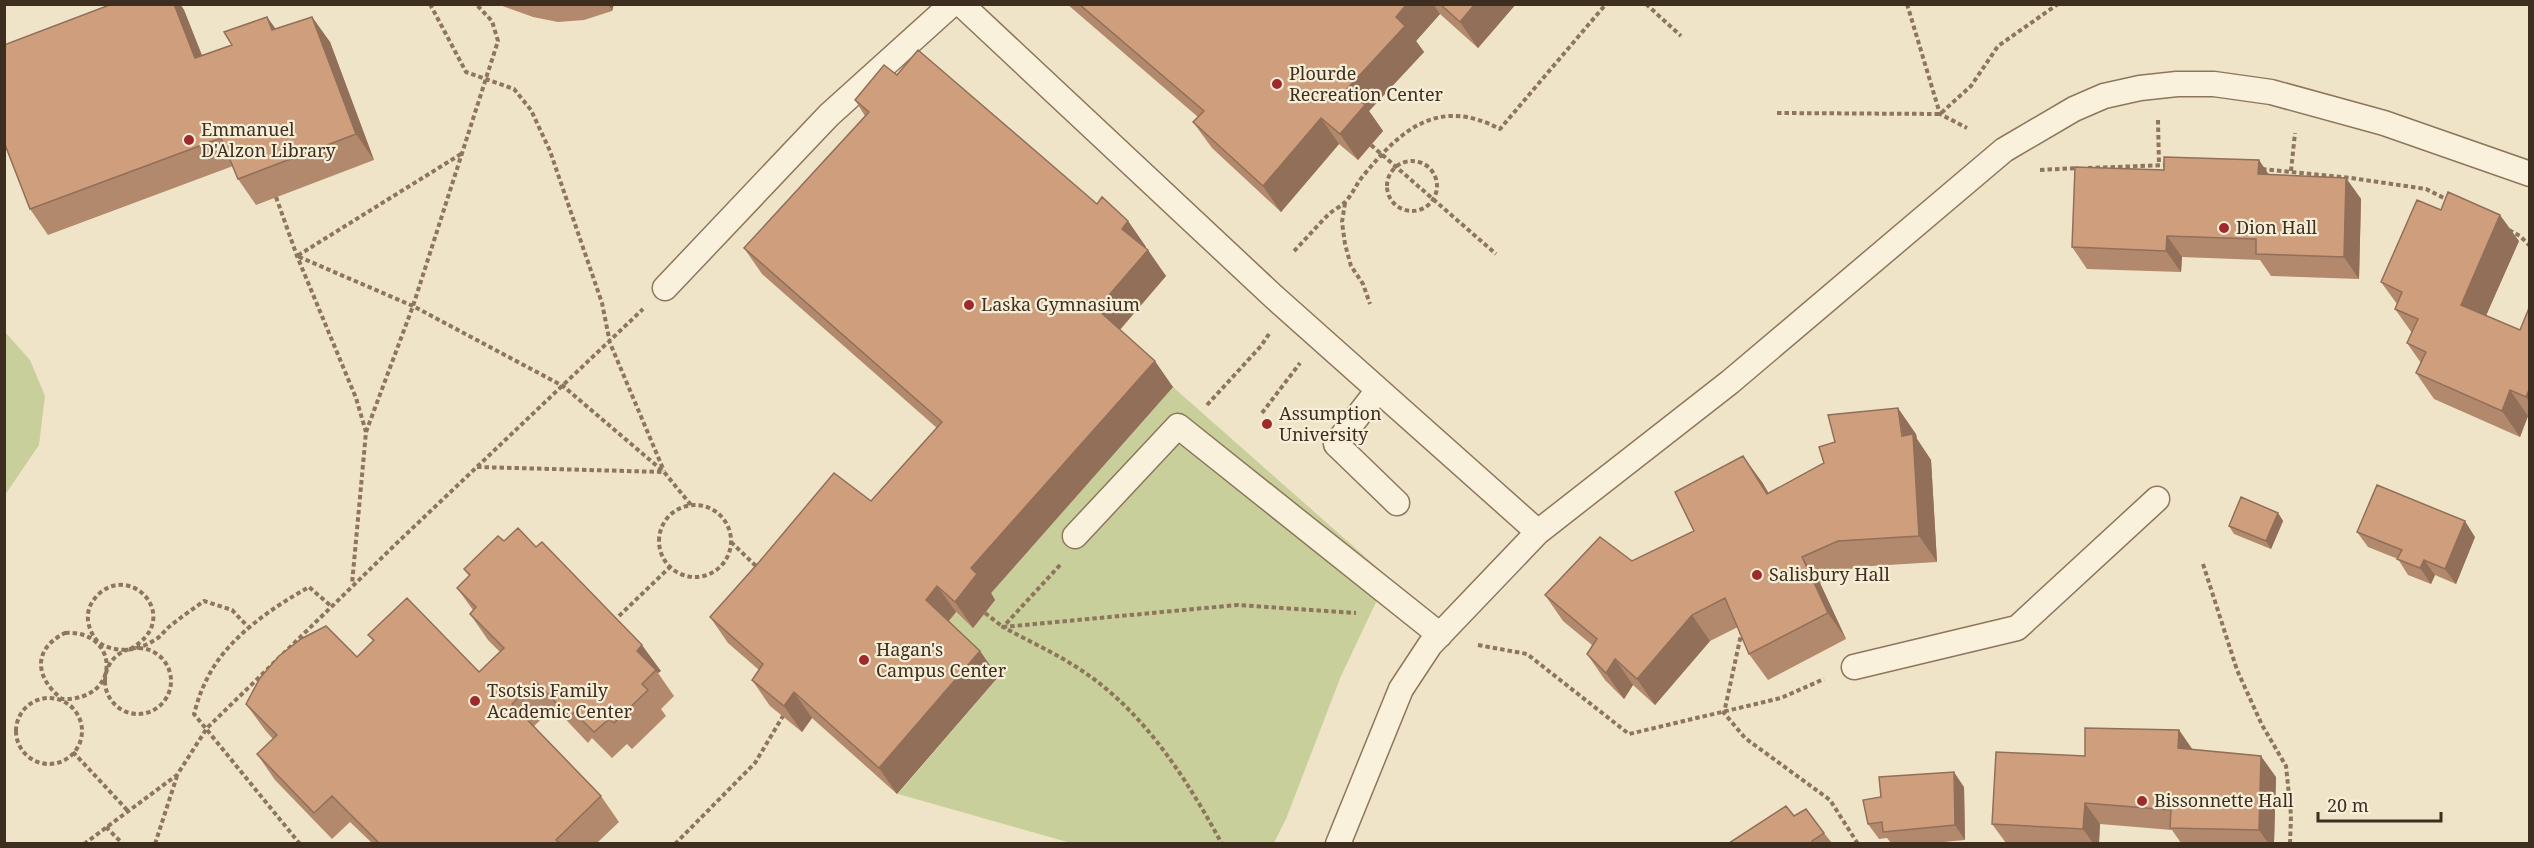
<svg xmlns="http://www.w3.org/2000/svg" width="2534" height="848" viewBox="0 0 2534 848" font-family="'Noto Serif',serif">
  <rect width="100%" height="100%" fill="#f0e4c8"/>
  <path fill="#c9cf9b" d="M5 332 30 360 45 396 39 445 5 495Z
    M1173 387 1388 577 1341 676 1286 819 1274 843H1071L898 794 998 677 944 626 955 612 973 627 990 594Z"/>
  <g fill="none" stroke-linecap="round" stroke-linejoin="round">
    <g stroke="#8d765c" stroke-width="27">
      <path id="service" d="M961 4 1273 296 1538 532 1430 645 1401 689 1338 844
        M665 288 829 115 952 4
        M1378 390 1336 444 1397 503
        M1538 532 1730 382 2004 150 2074 109 2104 96 2140 88 2177 84H2214L2271 92 2384 123 2530 174
        M1075 536 1178 426 1440 635
        M1854 667 2017 628 2157 499"/>
    </g>
    <path stroke="#8d765c" stroke-width="4" stroke-dasharray="4.5 3" stroke-linecap="butt" d="M430 4 466 72 514 89 531 110 550 151 602 303 610 343 664 471
      M1646 4 1681 36
      M1907 4 1940 114 1967 128
      M1777 113 1940 114 1971 86 1998 46 2058 4
      M2158 120 2159 165
      M1371 145 1496 254
      M461 154 297 256 413 306 563 386 664 472
      M1387 186a25 25 0 1 1 50 0a25 25 0 1 1-50 0Z
      M2088 168 2168 165
      M2262 169 2351 178 2426 189 2448 200
      M2040 170 2078 168
      M2291 171 2295 133
      M276 197 297 256 356 398 366 432 352 584
      M1345 203 1342 222 1345 244 1351 266 1363 284 1370 304
      M2509 230 2520 236 2530 246
      M1294 251C1305 240 1315 228 1326 217 1331 211 1339 208 1344 203 1352 196 1356 184 1363 176 1402 128 1439 97 1500 129L1606 4
      M1207 405 1261 346 1269 334
      M1262 413 1300 363
      M366 432 413 306 498 41 492 21 476 4
      M477 467 664 472 691 505
      M659 541a36 36 0 1 1 72 0a36 36 0 1 1-72 0Z
      M731 542 758 568
      M2203 564 2237 670 2262 725 2286 766 2291 815 2290 844
      M1060 565 1003 627C1032 643 1064 657 1091 677 1148 718 1189 783 1222 844
      M985 613 1003 627 1237 605 1356 613
      M619 616 670 567
      M1742 630 1724 713 1745 738 1830 800 1858 844
      M65 633C119 629 123 701 62 699 35 678 32 649 65 633Z
      M1478 645 1527 654 1629 734 1781 698 1824 679
      M105 681a33 33 0 1 1 66 0a33 33 0 1 1-66 0Z
      M130 649C182 621 136 565 101 592 94 598 88 606 88 616 87 625 93 639 101 644 117 653 137 651 153 641 160 638 165 630 170 626 181 617 193 609 204 601L232 610 250 629
      M16 731a33 33 0 1 1 66 0a33 33 0 1 1-66 0Z
      M73 752 128 811
      M106 827 123 844
      M84 844 177 775 207 728 400 540 643 309
      M155 844 177 776
      M300 844 194 714C197 703 200 693 205 683 224 640 270 609 309 587L331 606
      M675 844 755 763 783 716"/>
    <use href="#service" stroke="#faf1dc" stroke-width="24"/>
  </g>
  <path fill="#b2896c" d="M112 4H180L184 10 202 55 232 45 267 17 276 29 312 17 330 42 374 160 256 205 238 179 233 166 48 235 30 209Z
    M497 4H614L612 11 584 20 558 22 533 17Z
    M1067 4H1516L1478 48 1440 14 1416 41 1424 52 1369 111 1383 131 1358 160 1339 144 1281 212 1212 148 1193 122 1198 117Z
    M897 75 1097 204 1128 221 1146 247 1145 248 1166 276 1120 330 1173 387 991 593 995 600 973 628 956 612 949 621 980 651 998 677 897 794 812 718 802 732 770 706 752 680 759 670 728 643 710 617 871 501 937 428 762 274 744 248 865 116 855 100Z
    M2164 170 2346 178 2361 199 2359 279 2271 276 2260 260 2182 257 2181 272 2087 269 2072 247Z
    M2441 210 2519 241 2486 316 2520 330 2529 308V417L2528 416 2520 437 2434 399 2416 373 2421 363 2407 343 2412 333 2395 309 2397 304 2381 282Z
    M1916 434 1917 439 1931 460 1937 562 1856 567 1820 583 1846 639 1768 680 1749 654 1738 627 1710 641 1655 705 1633 685 1624 699 1605 680 1587 654 1592 645 1563 621 1545 595 1632 561 1694 531 1762 482 1768 493Z
    M2278 513 2283 521 2271 549 2234 534 2229 526Z
    M2357 532 2475 537 2456 584 2435 575 2431 584 2408 575 2398 559 2368 547Z
    M504 541 661 671 658 673 674 696 661 709 666 716 632 749 627 744 612 758 592 738 588 743 554 707 533 727 601 796 619 822 597 843H372L350 822 332 839 275 780 257 754 273 739 265 730 246 704 357 657 373 641 368 635 479 672 500 652 488 640 470 614 473 610 457 588 469 576 464 569Z
    M2179 730 2193 750 2276 777 2274 843H2181L2172 830 2100 824 2099 843H2006L1992 824 2085 756Z
    M1964 787 1965 840 1933 843H1891L1887 838 1879 839 1868 824Z
    M1794 816 1824 833 1832 843H1729Z"/>
  <path fill="#916f58" d="M174 4H180L184 10 213 84 195 58Z
    M608 4H614L612 11Z
    M1407 4H1433L1440 14 1416 41 1424 52 1369 111 1383 131 1358 160 1340 134 1347 89 1396 17Z
    M1475 4H1516L1478 48 1460 22Z
    M267 17 285 43 272 30Z
    M312 17 330 42 374 160 356 134Z
    M1321 118 1339 144 1281 212 1263 186Z
    M2259 160 2274 182 2258 174Z
    M2346 178 2361 199 2359 279 2344 257Z
    M2500 215 2519 241 2479 331 2461 305Z
    M1128 221 1146 247 1140 255 1122 229Z
    M2167 236 2182 257 2181 272 2166 251Z
    M1148 250 1166 276 1115 335 1097 309Z
    M1155 361 1173 387 991 593 995 600 973 628 955 602 971 568Z
    M2510 390 2528 416 2520 437 2502 411Z
    M2529 390V401L2526 397Z
    M1898 408 1916 434 1917 439 1931 460 1937 562 1919 536Z
    M1743 456 1762 482 1785 520 1767 494Z
    M2278 513 2283 521 2271 549 2266 541Z
    M2465 521 2475 537 2456 584 2445 569Z
    M1802 557 1820 583 1846 639 1828 613Z
    M2424 560 2435 575 2431 584 2420 568Z
    M937 586 956 612 944 626 926 600Z
    M1692 615 1710 641 1655 705 1637 679Z
    M642 645 661 671 658 673 637 651Z
    M980 651 998 677 897 794 879 768Z
    M1615 659 1633 685 1624 699 1606 673Z
    M794 692 812 718 802 732 784 706Z
    M2179 730 2194 752 2178 748Z
    M2261 756 2276 777 2274 843H2268L2259 830Z
    M1954 772 1964 787 1965 840 1955 825Z
    M2085 803 2100 824 2099 843H2093L2083 829Z"/>
  <path fill="#cf9f7d" stroke="#916f58" stroke-width="1.5" d="M112 4H174L195 58 232 45 224 32 267 17 272 30 312 17 356 134 238 179 221 138 30 209 4 142V45Z
    M1079 4H1407L1396 17 1405 26 1347 89 1365 105 1340 134 1321 118 1263 186 1193 122 1204 111Z
    M1440 4H1475L1460 22Z
    M918 50 1097 204 1102 197 1128 221 1122 229 1148 250 1097 309 1155 361 971 568 977 574 955 602 937 586 926 600 980 651 879 768 794 692 784 706 752 680 763 664 710 617 760 561 834 473 871 501 942 422 744 248 869 112 855 100 884 65 897 75Z
    M2164 157 2259 160 2258 174 2346 178 2344 257 2256 254V239L2167 236 2166 251 2072 247 2075 167 2164 170Z
    M2448 192 2500 215 2461 305 2520 330 2529 308V390L2526 397 2510 390 2502 411 2416 373 2426 352 2407 343 2418 319 2395 309 2402 292 2381 282 2417 200 2441 210Z
    M1898 408 1902 436 1913 434 1919 536 1838 541 1802 557 1828 613 1749 654 1725 598 1692 615 1637 679 1615 659 1606 673 1587 654 1597 639 1545 595 1600 537 1632 561 1694 531 1675 492 1743 456 1767 494 1824 463 1819 447 1835 442 1828 415Z
    M2377 485 2465 521 2445 569 2424 560 2420 568 2397 559 2402 550 2357 532Z
    M2241 497 2278 513 2266 541 2229 526Z
    M518 528 536 547 542 542 642 645 637 651 656 670 642 684 648 690 614 723 609 719 594 732 574 712 570 717 535 681 512 704 601 796 556 840 560 843H379L332 796 314 813 257 754 277 735 246 704 260 678 279 656 301 639 326 626 357 657 374 640 368 635 407 598 479 672 504 648 470 614 476 607 457 588 470 575 464 569 498 536 504 541Z
    M2085 728 2179 730 2178 748 2261 756 2259 830 2170 828 2171 810 2085 803 2083 829 1992 824 1996 752 2085 756Z
    M1954 772 1955 825 1883 832 1882 822 1868 824 1863 800 1881 797 1879 777Z
    M1786 806 1794 816 1806 809 1824 833 1812 841 1814 843H1729Z"/>
  <g fill="#9e2a2b" stroke="#f7eed8" stroke-width="2">
    <circle cx="1277" cy="84" r="6"/>
    <circle cx="189" cy="140" r="6"/>
    <circle cx="2224" cy="228" r="6"/>
    <circle cx="969" cy="305" r="6"/>
    <circle cx="1267" cy="424" r="6"/>
    <circle cx="1757" cy="575" r="6"/>
    <circle cx="864" cy="660" r="6"/>
    <circle cx="475" cy="701" r="6"/>
    <circle cx="2142" cy="801" r="6"/>
  </g>
  <g text-anchor="middle" stroke-width="4.5" stroke-linejoin="round" paint-order="stroke">
    <g font-size="18" fill="#3d2e20" stroke="#f7eed8" text-anchor="start">
      <text x="1289" y="80">Plourde<tspan x="1289" dy="21">Recreation Center</tspan></text>
      <text x="201" y="136">Emmanuel<tspan x="201" dy="21">D'Alzon Library</tspan></text>
      <text x="2236" y="234">Dion Hall</text>
      <text x="981" y="311">Laska Gymnasium</text>
      <text x="1279" y="420">Assumption<tspan x="1279" dy="21">University</tspan></text>
      <text x="1769" y="581">Salisbury Hall</text>
      <text x="876" y="656">Hagan's<tspan x="876" dy="21">Campus Center</tspan></text>
      <text x="487" y="697">Tsotsis Family<tspan x="487" dy="21">Academic Center</tspan></text>
      <text x="2154" y="807">Bissonnette Hall</text>
    </g>
  </g>
  <rect width="2534" height="848" fill="none" stroke="#3d2e20" stroke-width="12"/>
  <path d="M2318 812v9h123v-9" fill="none" stroke="#3d2e20" stroke-width="3"/>
  <text x="2327" y="812" font-size="18" fill="#3d2e20" stroke="#f7eed8" stroke-width="4.5" paint-order="stroke">20 m</text>
</svg>
